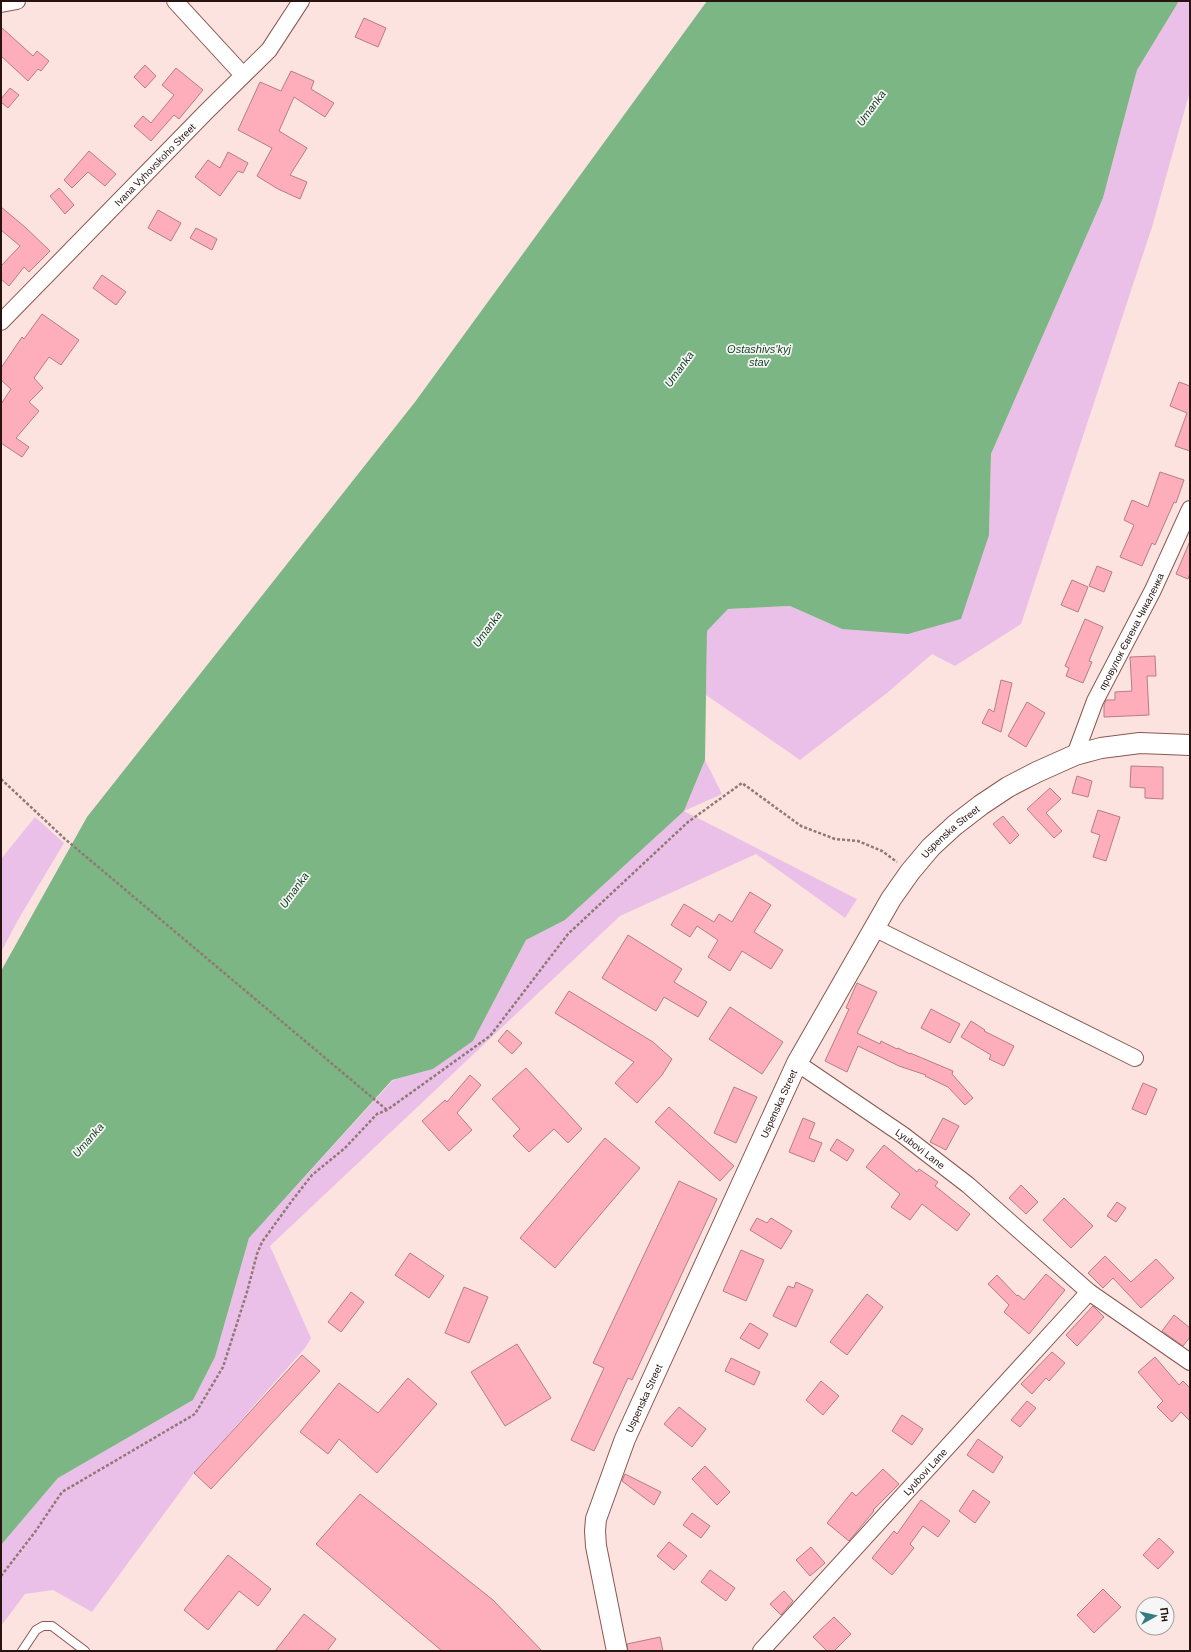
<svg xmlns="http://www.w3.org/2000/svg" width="1191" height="1652" viewBox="0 0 1191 1652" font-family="Helvetica,sans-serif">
  <rect width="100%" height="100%" fill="#fce3df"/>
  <path fill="#ebc0e8" d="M1179 1H1190V91L1152 227 1021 624 955 666 932 654 887 693 800 760 706 695 707 631 728 609 790 606 842 629 989 535 991 454 1103 198 1137 70Z
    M705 760 722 794 684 811 857 899 845 918 756 854 620 916 270 1246 311 1338 305 1348 194 1473 92 1612 53 1590 25 1594 1 1626V1545L58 1478 193 1400 215 1357 249 1238 393 1080 433 1069 473 1041 526 940 565 920 684 811Z
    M35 817 64 843 18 920 1 952V859Z"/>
  <path fill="#7bb684" d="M707 1H1179L1137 70 1103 198 991 454 989 535 961 619 908 634 842 629 790 606 728 609 707 631 705 760 684 811 565 920 526 940 473 1041 433 1069 392 1080 249 1238 215 1357 193 1400 58 1478 1 1545V971L87 817 415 402Z"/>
  <path fill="#feaebb" stroke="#b57d86" d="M364 18 386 28 378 47 355 37Z
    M1 27 33 56 37 51 49 61 41 71 38 69 28 81 1 56Z
    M145 65 156 76 145 88 134 77Z
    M176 68 203 90 179 119 174 115 151 141 134 126 143 116 151 123 174 95 162 85Z
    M291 71 314 81 311 89 334 103 325 117 294 97 279 131 307 148 290 175 307 182 300 199 278 189 257 176 272 148 238 130 260 82 281 91Z
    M10 88 19 95 8 108 1 102V99Z
    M89 151 116 174 105 186 88 172 72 188 64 180Z
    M228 152 248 163 243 173 238 171 220 196 195 177 208 160 220 168Z
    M59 188 74 205 65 214 50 196Z
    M1 207 25 227 50 251 29 272 24 267 9 286 1 279V266L20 246 1 230Z
    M158 210 181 223 171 241 148 228Z
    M196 228 217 239 212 250 190 238Z
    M102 275 126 292 116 305 93 288Z
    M42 314 79 340 61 365 49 357 34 378 43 388 29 402 39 411 16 438 29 447 22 457 1 443V404L11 389 1 380V368L22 337 24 339Z
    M1179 382 1190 386V451L1175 446 1187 413 1170 406Z
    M1160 472 1184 480 1176 503 1174 502 1155 545 1152 543 1142 566 1120 557 1134 525 1124 520 1132 500 1148 507Z
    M1190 541V573L1188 579 1176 574Z
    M1097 566 1112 572 1104 592 1089 586Z
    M1072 580 1088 587 1078 612 1061 605Z
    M1085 619 1103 627 1089 661 1092 662 1083 683 1066 676 1069 668 1065 666Z
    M1155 656 1156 676H1147L1149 715 1104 717V705L1106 700H1115V692L1132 691 1130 657Z
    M1001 680 1012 683 1001 732 982 723 989 709 994 712Z
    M1027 702 1045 713 1026 747 1008 736Z
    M1131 766 1163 767V799L1145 798V788L1130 787Z
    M1077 776 1092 781 1088 797 1072 793Z
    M1050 788 1061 799 1046 813 1062 831 1054 838 1027 809Z
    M1098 810 1120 817 1106 861 1093 857 1100 835 1091 832Z
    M1003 816 1019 835 1010 844 993 824Z
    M750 892 771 905 754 932 783 950 771 969 742 951 730 971 708 957 718 940 697 926 690 937 671 925 684 904 714 922 719 914 732 922Z
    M628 935 682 969 674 982 707 1002 698 1017 664 997 656 1011 602 978Z
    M857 983 877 992 857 1033 880 1044 881 1041 897 1049 898 1048 910 1054V1053L953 1071 952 1074 973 1098 965 1105 948 1087 925 1076 926 1075 899 1066 858 1046 847 1072 825 1061 849 1009 846 1008Z
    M569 991 653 1042 672 1059 662 1075 637 1103 615 1083 634 1062 555 1013Z
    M730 1007 783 1042 762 1074 709 1039Z
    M931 1009 960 1024 950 1043 921 1028Z
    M971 1021 985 1030 984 1031 1014 1046 1004 1066 989 1059 991 1055 961 1037Z
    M507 1030 522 1043 512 1054 498 1041Z
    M526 1068 582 1129 568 1143 554 1129 529 1152 513 1136 520 1129 492 1099Z
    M470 1075 481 1085 457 1113 472 1130 449 1151 422 1121 445 1100 447 1102Z
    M1143 1083 1157 1089 1146 1115 1132 1109Z
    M734 1087 757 1097 736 1143 714 1133Z
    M669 1107 734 1166 720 1181 655 1122Z
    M803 1118 815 1123 809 1138 822 1143 814 1162 789 1152Z
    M943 1118 959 1126 946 1150 930 1142Z
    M605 1138 640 1168 555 1268 520 1238Z
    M837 1139 854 1150 847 1161 830 1150Z
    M884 1145 917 1172 919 1169 938 1182 935 1186 970 1214 957 1231 922 1204 910 1220 891 1207 900 1194 866 1167Z
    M679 1181 717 1199 632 1380 628 1378 594 1451 571 1440 604 1368 593 1363Z
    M1021 1185 1038 1202 1026 1214 1009 1198Z
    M1064 1198 1093 1226 1071 1248 1043 1220Z
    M1117 1202 1126 1208 1116 1222 1107 1216Z
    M757 1218 767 1223 771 1218 792 1231 781 1249 750 1230Z
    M741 1250 764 1260 746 1301 723 1291Z
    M410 1253 444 1276 429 1298 395 1275Z
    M1105 1256 1131 1282 1156 1259 1174 1278 1141 1308 1113 1278 1103 1288 1088 1273Z
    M1046 1274 1065 1290 1029 1334 1004 1312 1009 1305 988 1284 997 1275 1017 1296 1018 1295 1024 1300Z
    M796 1282 813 1290 796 1327 773 1316 788 1286 794 1288Z
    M464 1287 488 1297 469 1343 445 1333Z
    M351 1292 364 1302 341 1332 328 1322Z
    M867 1294 883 1307 847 1355 830 1342Z
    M1093 1306 1104 1317 1077 1346 1066 1335Z
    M1174 1315 1190 1328V1337L1183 1346 1162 1331Z
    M750 1323 768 1334 759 1349 740 1338Z
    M517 1344 551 1398 505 1426 471 1372Z
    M1052 1352 1065 1363 1049 1381 1046 1378 1032 1394 1021 1384Z
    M302 1355 320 1371 211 1489 194 1473Z
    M1155 1357 1179 1385 1183 1381 1190 1388V1421L1181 1412 1172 1422 1157 1407 1163 1401 1138 1372Z
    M731 1358 760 1372 754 1385 725 1371Z
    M408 1378 437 1404 377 1473 339 1439 328 1454 300 1432 339 1383 378 1413Z
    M821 1381 839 1396 823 1415 806 1400Z
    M1027 1401 1036 1408 1020 1427 1011 1420Z
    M679 1407 706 1429 692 1447 664 1424Z
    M902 1415 923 1429 912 1445 892 1431Z
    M978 1439 1003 1457 993 1473 967 1455Z
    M705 1466 730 1492 717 1505 692 1479Z
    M883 1469 899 1484 873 1510 874 1511 849 1541 827 1523 852 1492 856 1496Z
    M625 1474 661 1492 654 1505 622 1481Z
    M973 1490 990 1502 975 1523 959 1511Z
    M360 1494 493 1600 542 1651H442L316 1544Z
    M921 1500 950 1521 938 1537 923 1526 910 1544 914 1548 892 1575 872 1558 894 1531 897 1534Z
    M692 1513 710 1526 701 1538 683 1525Z
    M1159 1538 1174 1552 1158 1569 1143 1555Z
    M669 1542 687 1556 674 1570 657 1556Z
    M811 1547 825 1563 810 1576 796 1560Z
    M228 1555 271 1589 258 1606 239 1591 208 1630 184 1610Z
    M710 1570 735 1588 726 1601 701 1582Z
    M1103 1589 1121 1607 1094 1633 1077 1615Z
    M784 1591 793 1601 781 1615 770 1604Z
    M304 1614 336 1639 327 1651H275Z
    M834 1617 851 1634 834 1651H827L813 1637Z
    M660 1637 663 1651H628L627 1644Z"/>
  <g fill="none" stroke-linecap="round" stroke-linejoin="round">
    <g stroke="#8b574f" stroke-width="10">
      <path id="service" d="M22 1651 36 1630 43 1626H52L85 1651"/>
    </g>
    <g stroke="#8b574f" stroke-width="18">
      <g id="minor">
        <path d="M175 1 243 75"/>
        <path d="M1 4 17 1"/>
        <path id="s1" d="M1 322 206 112 269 50 301 1"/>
        <path id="s2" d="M1075 755 1095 701 1153 590 1190 509"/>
        <path d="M874 928 1135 1058"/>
        <path id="s3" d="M797 1063 903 1135 968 1185 1089 1292"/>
        <path id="s4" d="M761 1651 1089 1292 1190 1362"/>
      </g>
    </g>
    <g stroke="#8b574f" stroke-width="22">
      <g id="tertiary">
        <path id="s5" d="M617 1651 596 1546 595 1531 596 1519 625 1439 797 1063 891 899 910 872 931 847 955 825 981 805 1008 787 1037 772 1075 755 1101 748 1140 743 1190 745"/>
      </g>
    </g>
    <path stroke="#907975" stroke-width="2.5" stroke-dasharray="3 2" stroke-linecap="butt" d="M1 779 65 839 387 1110
      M1 1576 35 1532 62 1492 195 1414 223 1367 247 1292 257 1254 262 1242 291 1202 312 1175 345 1148 377 1114 387 1110 490 1036 568 934 688 822 742 783 801 826 835 839 858 841 882 851 897 862"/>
    <use href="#service" stroke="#fff" stroke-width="8"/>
    <use href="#minor" stroke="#fff" stroke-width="16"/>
    <use href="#tertiary" stroke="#fff" stroke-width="20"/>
  </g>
  <g text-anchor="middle" stroke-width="3.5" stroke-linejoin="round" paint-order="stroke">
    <g font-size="10" fill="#281310" stroke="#f6f6f6">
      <text dy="4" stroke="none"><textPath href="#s1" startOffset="220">Ivana Vyhovskoho Street</textPath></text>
      <text dy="4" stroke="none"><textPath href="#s2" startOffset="136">провулок Євгена Чикаленка</textPath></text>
      <text dy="4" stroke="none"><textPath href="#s5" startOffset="912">Uspenska Street</textPath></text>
      <text dy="4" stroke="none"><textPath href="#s5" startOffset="588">Uspenska Street</textPath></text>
      <text dy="4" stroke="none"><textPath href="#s3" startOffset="150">Lyubovi Lane</textPath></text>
      <text dy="4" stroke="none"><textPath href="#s5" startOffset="264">Uspenska Street</textPath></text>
      <text dy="4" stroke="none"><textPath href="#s4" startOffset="243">Lyubovi Lane</textPath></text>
    </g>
    <g font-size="11" font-style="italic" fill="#103c1b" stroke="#f6f6f6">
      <text transform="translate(871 108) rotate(-54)" y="4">Umanka</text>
      <text x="759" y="353">Ostashivs'kyj<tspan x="759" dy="13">stav</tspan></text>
      <text transform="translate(679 369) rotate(-54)" y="4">Umanka</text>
      <text transform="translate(487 629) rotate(-54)" y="4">Umanka</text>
      <text transform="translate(294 890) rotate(-54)" y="4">Umanka</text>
      <text transform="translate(88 1140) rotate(-49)" y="4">Umanka</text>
    </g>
  </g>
  <rect width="1191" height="1652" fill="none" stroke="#281310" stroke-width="4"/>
  <g transform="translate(1155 1616) rotate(82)"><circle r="19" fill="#f6f6f6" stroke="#a49b9a"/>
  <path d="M0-3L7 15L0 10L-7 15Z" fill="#347b86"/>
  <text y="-6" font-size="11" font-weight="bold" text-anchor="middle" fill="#281310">Пн</text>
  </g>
</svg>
